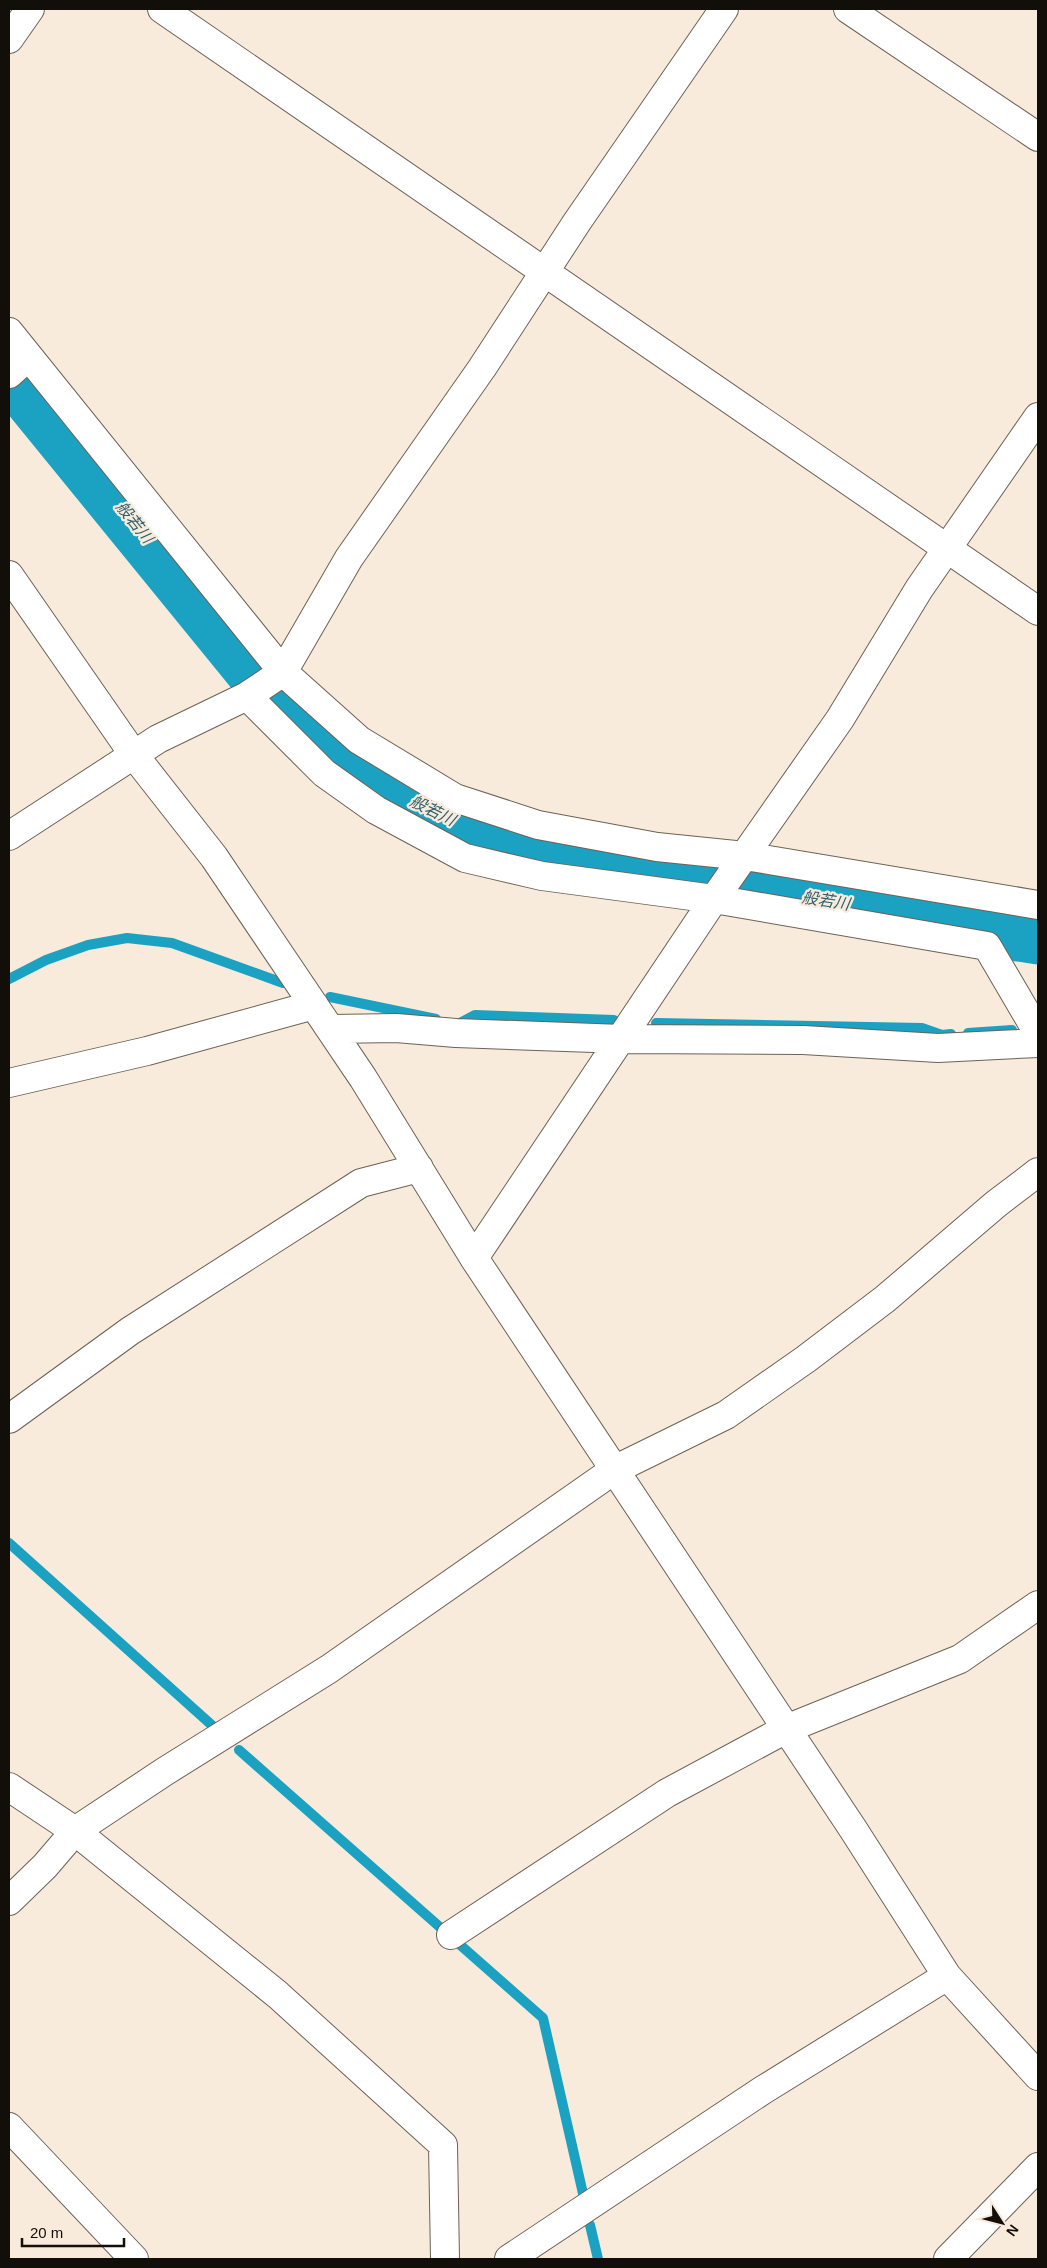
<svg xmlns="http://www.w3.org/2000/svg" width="1047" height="2268" viewBox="0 0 1047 2268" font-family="Arial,'Noto Sans JP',sans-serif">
  <rect width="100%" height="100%" fill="#f8ebdc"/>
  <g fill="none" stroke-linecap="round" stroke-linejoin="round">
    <path stroke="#1ba1c1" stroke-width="10" d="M9 979 46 960 88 945 127 938 172 943 283 983
      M330 997 436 1019
      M455 1023 458 1024 475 1015 614 1020
      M656 1023 922 1028 942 1035 951 1034
      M968 1033 1012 1030
      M9 1543 215 1728
      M239 1750 543 2018 584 2198
      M590 2225 598 2259"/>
    <path stroke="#1ba1c1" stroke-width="61" d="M9 367 260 675 262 684C310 726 358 772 415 803 445 819 476 829 508 839L783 893 1038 934"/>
    <g stroke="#6d6255" stroke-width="30">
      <path id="street" d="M162 9 1038 611
        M848 9 1038 137
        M9 39 30 9
        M9 332 283 672 359 740 455 798 538 825 657 847 745 856 1038 905
        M9 374 28 357
        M9 575 134 755 214 857 363 1078 474 1258 853 1829 947 1976 1038 2076
        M247 696 324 773 376 810 465 858 542 876 714 899 987 946 1038 1033
        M9 836 158 739 247 696 283 672 349 558 482 368 577 222 724 9
        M331 1029 396 1028 456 1033 622 1039 803 1040 938 1048 1038 1043
        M9 1083 147 1051 314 1005
        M474 1258 714 899 840 719 919 589 1038 417
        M9 1419 130 1331 361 1183 419 1168
        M9 1787 75 1831 278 1995 443 2145 445 2259
        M9 1901 45 1866 75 1831 164 1772 329 1669 614 1470 726 1415 806 1359 885 1299 996 1204 1038 1172
        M451 1935 667 1793 786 1729 960 1659 1038 1605
        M9 2127 134 2259
        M509 2259 763 2090 947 1976"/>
    </g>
    <g stroke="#6d6255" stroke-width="30">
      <path id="secondary" d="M948 2259 1038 2167"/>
    </g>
    <use href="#street" stroke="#fff" stroke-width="28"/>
    <use href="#secondary" stroke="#fff" stroke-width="28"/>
  </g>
  <g text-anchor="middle" stroke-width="4.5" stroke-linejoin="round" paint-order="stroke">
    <g font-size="16" font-style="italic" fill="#2e5f6e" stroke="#f8ebdc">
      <text transform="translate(135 522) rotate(51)" y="6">般若川</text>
      <text transform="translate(433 810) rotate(26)" y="6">般若川</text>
      <text transform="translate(826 900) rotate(9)" y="6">般若川</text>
    </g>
  </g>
  <rect width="1047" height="2268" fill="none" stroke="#120e09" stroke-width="20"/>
  <g transform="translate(1002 2223) rotate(126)" stroke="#f8ebdc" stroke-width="4" paint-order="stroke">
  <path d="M0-4L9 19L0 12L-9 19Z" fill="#120e09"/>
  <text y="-8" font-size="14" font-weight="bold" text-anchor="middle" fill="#120e09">N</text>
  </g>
  <path d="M22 2238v8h102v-8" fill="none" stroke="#120e09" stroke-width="2.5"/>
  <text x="30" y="2238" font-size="15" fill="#120e09" stroke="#f8ebdc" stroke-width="4" paint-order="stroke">20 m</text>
</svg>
